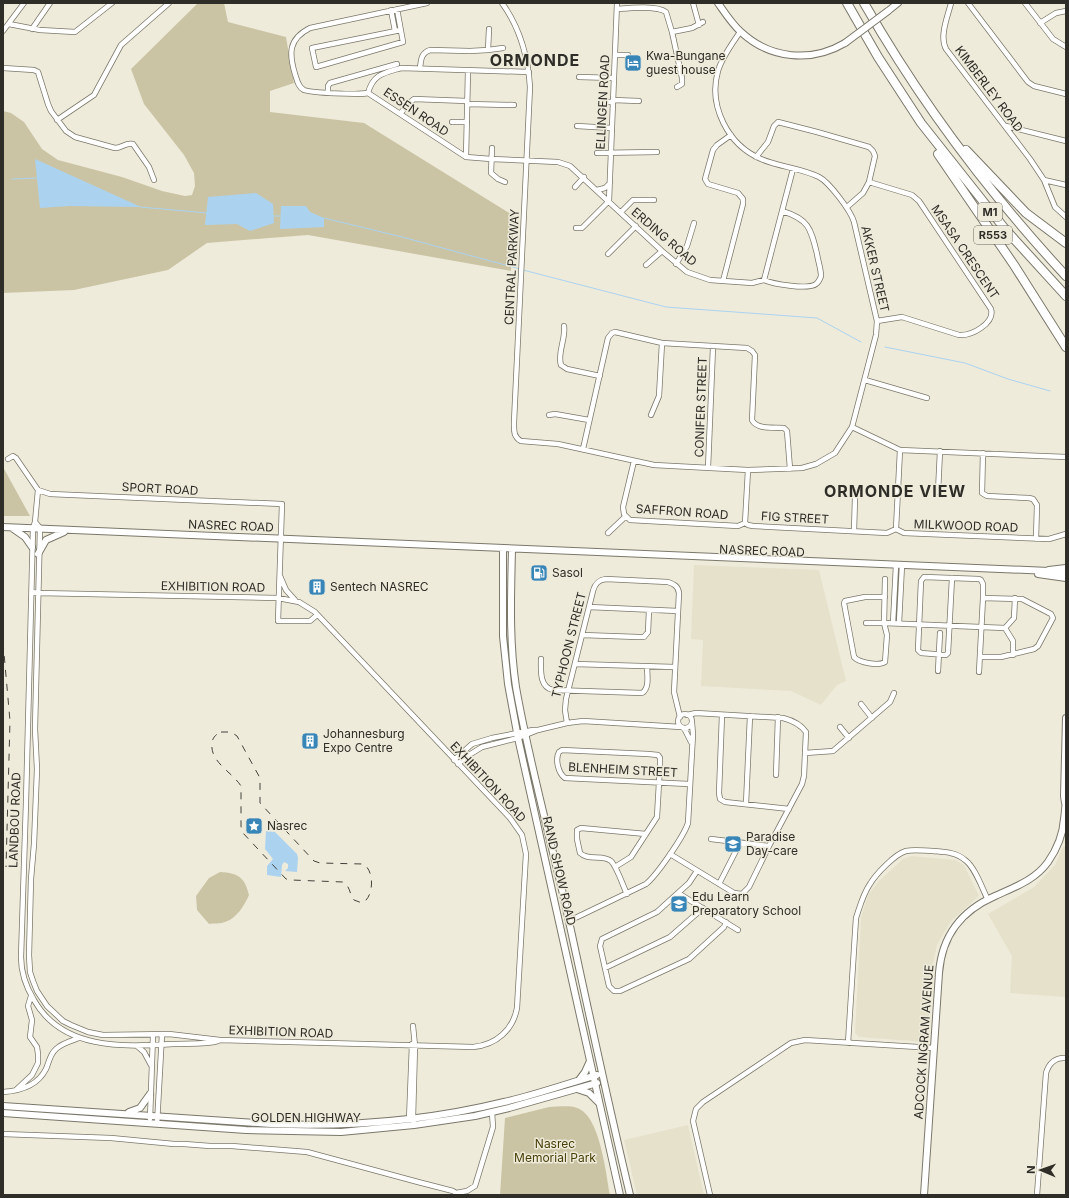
<svg xmlns="http://www.w3.org/2000/svg" width="1069" height="1198" viewBox="0 0 1069 1198" font-family="Inter,sans-serif">
  <rect width="100%" height="100%" fill="#eeebdb"/>
  <path fill="#e6e1ca" d="M694 565 819 570 846 681 837 685 821 705 791 691 701 686 703 640 691 639Z
    M1063 847H1066V997L1010 993 1012 956 988 914 1034 887 1055 865Z
    M911 856 955 860 964 865 979 896 951 921 937 945 932 969 928 1027 925 1042 859 1037 855 1033 861 917 868 895 879 881 903 859Z
    M688 1125 704 1195H637L624 1140Z"/>
  <path fill="#cbc4a4" d="M198 3H224L228 22 286 37 294 83 270 91V112L364 123 514 216 511 271 308 235 207 243 168 270 74 290 3 293V111L11 113 24 122 42 149 58 160 122 177 162 191 185 196 192 195 195 186 194 173 184 155 144 104 131 69Z
    M3 467 30 516H3Z
    M220 872C239 873 245 878 249 895 244 906 237 918 225 922 221 924 214 923 209 924L197 910 196 896 209 878Z
    M549 1107C558 1107 569 1105 577 1108 600 1115 606 1174 610 1195H500L505 1118Z"/>
  <path fill="#abd3f0" d="M35 159 141 207 70 206 40 208Z
    M256 193 273 204 274 223 250 231 237 224 205 225 208 197Z
    M281 206H306L310 212 324 218V227L280 229Z
    M266 831 275 832 297 854 298 858 297 872 285 871 288 868V864L284 862 282 865 281 877 267 875V866L273 859 265 849Z"/>
  <g fill="none" stroke-linecap="round" stroke-linejoin="round">
    <path stroke="#abd3f0" stroke-width="1" d="M12 179 37 178
      M140 207 207 213
      M274 216H281
      M324 218 402 237 520 269
      M523 270 666 307 817 318 861 342
      M885 347 965 363 1008 379 1050 391"/>
    <g stroke="#7b786a" stroke-width="6">
      <path id="street" d="M502 3C520 28 528 56 530 87L514 422C514 429 513 437 521 441L558 444 654 465 748 470 802 468 816 464 835 453 852 427 876 335 877 321 854 222C851 211 829 182 819 177 801 168 779 167 761 159 728 145 708 106 718 71 722 57 732 44 740 32
        M693 3 699 25
        M951 3C948 16 939 36 946 49L1030 159 1044 180 1055 207 1066 217
        M968 3 1028 82 1034 86 1066 94
        M1025 3 1053 39 1066 47
        M397 9 403 42 316 67 312 48 401 30
        M617 9C629 8 657 5 666 12L672 32 682 78V84L677 87
        M391 10 395 31
        M1040 23 1056 13 1066 11
        M9 24 40 30 75 32 112 3
        M32 29 50 3
        M3 31 24 3
        M672 32 692 28 703 22
        M488 50 503 48
        M615 55H628
        M3 68 34 70 38 72 48 104 51 111 66 131 75 137 115 148C122 148 126 142 133 144L149 167 154 180
        M420 68C421 60 421 53 430 50L470 51 488 50 489 29
        M579 77 614 78
        M328 92V86L330 83 397 64
        M368 93 466 157 491 159 558 162 570 166 662 251 687 272 710 280 752 283 764 280
        M368 93C359 95 312 93 304 90 298 87 297 80 295 74 289 54 288 39 310 28L427 3
        M368 93C373 74 384 73 401 68L529 72
        M613 100 639 101
        M600 102H613
        M467 104 514 105
        M400 114 408 104 414 99 467 101
        M57 120 94 95 121 45 169 3
        M452 122H467
        M577 126 611 128
        M1006 126 1066 141
        M492 148 491 173 498 179 505 182
        M597 153 657 152
        M466 157 468 71
        M756 157 768 142 774 126 778 122 817 132 869 147 873 151 875 156 869 182 863 193 847 207
        M1044 180 1066 185
        M869 182 912 195 919 201 991 309C995 323 972 336 959 335L902 317 877 321
        M575 187 584 177
        M597 190 605 188 610 183
        M621 212 633 200H654
        M576 228H582L609 201 617 3
        M608 254 636 226
        M676 264 687 246 694 223
        M646 265 662 251
        M764 280C773 284 808 290 816 284 819 282 820 279 821 276 821 269 818 261 817 254 811 229 809 219 782 211
        M764 280 793 169
        M723 281 743 204V199L738 193 708 184 705 179 713 150 717 145 731 135
        M564 326C566 339 557 353 561 365L567 369 600 376
        M865 380 927 398
        M549 415 555 414 589 420
        M651 415 659 396 662 343
        M852 427 900 450 1066 457
        M583 449 608 338 612 333 615 332 662 343 747 348 752 351 755 355 752 420C757 430 774 427 784 428L787 431 790 469
        M983 453 982 493 987 496 1029 498 1033 499 1037 505 1036 539
        M8 459 13 456 16 458 38 490 35 522 33 528 26 802 21 957C21 973 26 987 34 1000 62 1050 123 1047 173 1044 187 1043 204 1045 218 1041
        M634 461 623 507 624 514 630 520 738 526 745 523
        M708 468 713 347
        M38 490 50 494 282 504 278 621H310L317 615
        M938 492 940 451
        M745 523 748 525 753 526 887 533 896 529
        M745 523 748 470
        M896 529 904 533 1049 539 1066 534
        M896 529 900 450
        M854 531 855 498
        M608 533 626 516
        M280 576 286 590 295 600
        M952 578 948 653 946 655 921 653 918 650 921 581 924 577 979 579 981 580 983 584V598L979 672
        M32 592 38 593 278 598 299 602 315 612 510 818 522 835 526 854 517 1008C513 1030 496 1045 473 1047L220 1040 169 1034 103 1035 88 1032 71 1025 63 1021 47 1006 37 991 33 981 30 972 29 955 31 879 34 844 37 769 35 729 40 528 35 522
        M885 597H865L845 601 844 603 854 657C859 663 879 666 885 662L887 635 884 623 885 579
        M589 607 678 611
        M866 623H884L1005 628
        M893 623 896 565
        M899 623 902 565
        M1005 628 1014 618 1015 598
        M1005 628 1013 641V655
        M582 635 638 637H644L648 632 649 610
        M980 657H1001L1034 649 1038 646 1053 618 1051 614 1022 599 983 598
        M541 659C541 670 539 687 553 690L642 693C650 688 647 675 647 666
        M575 664 675 667
        M938 671 940 633
        M861 704 872 718
        M678 721a7 7 0 1 1 14 0a7 7 0 1 1-14 0Z
        M722 715 719 793 720 799 725 802 789 809
        M567 723 565 710 566 699 593 591C595 584 598 580 606 579L668 582C674 584 678 586 679 593L674 692 680 717
        M840 727 849 738
        M684 728 691 742
        M805 753 833 751 890 702 894 693
        M454 760 472 744 492 738 533 730H538
        M458 764 469 755 482 747 518 738 538 730 567 723 583 721 681 727
        M776 775 778 717
        M746 804 750 716
        M711 839 769 846
        M670 854 734 893 742 894 749 887 769 846 802 784 804 776 806 732C801 725 791 720 783 718L696 713 687 715
        M615 867 631 857 657 817 660 765V758L658 755 648 754 562 750 559 752C555 759 558 773 565 778L689 784
        M697 871 689 883 657 912 602 939 600 946 609 986 614 991H620L689 959 724 927 726 922
        M719 884 740 843
        M678 893 738 930
        M627 894C623 886 617 867 611 861 603 854 588 861 580 853L577 839V830L581 828 646 834
        M569 921 646 884C657 875 684 836 688 823L693 734 692 723
        M605 968 670 937 703 908
        M413 1026 415 1046 413 1118 414 1125
        M848 1043 856 918C860 906 863 894 870 884 876 874 895 854 906 851 915 849 924 851 933 851 944 852 956 852 965 860 975 867 982 888 988 900
        M137 1046 144 1052 151 1065
        M16 1090 32 1075 38 1063V1054L37 1047 30 1037 32 1020 28 1006 31 996
        M3 1092C20 1091 38 1085 46 1069 49 1062 50 1054 56 1049 62 1043 71 1041 79 1038
        M150 1119 153 1035
        M409 1120 412 1044
        M157 1124 162 1034
        M3 1134 111 1138 174 1144H184L210 1146H232L307 1152 418 1182 453 1191 456 1193V1195
        M456 1193 467 1191 475 1186 493 1127 492 1112
        M710 1195 693 1121 696 1109 703 1102 791 1043 805 1040 934 1048
        M1037 1195 1046 1073C1049 1063 1056 1057 1066 1058"/>
    </g>
    <g stroke="#7b786a" stroke-width="8">
      <path id="secondary" d="M718 3C725 13 732 24 741 32 770 59 811 63 845 43
        M888 11 898 3
        M3 527 1049 571 1066 574
        M12 528 25 537 32 547
        M503 548V636L508 684 518 738 620 1195
        M512 549C511 595 509 641 516 687 528 756 547 826 563 894 585 994 606 1095 630 1195
        M38 554 46 540 64 532
        M1038 574 1066 578
        M1065 803 1064 796 1066 718
        M579 1080 585 1072 590 1061
        M577 1089 589 1093 599 1103
        M3 1106 271 1124C349 1127 427 1121 504 1102 535 1095 566 1084 597 1075
        M129 1112 140 1108 150 1094
        M3 1113 246 1130 341 1132 414 1125 475 1116 509 1108 597 1083
        M924 1195 939 973C942 935 961 911 995 896 1015 887 1035 880 1048 862 1057 849 1063 834 1064 819 1065 813 1065 807 1066 801"/>
    </g>
    <g stroke="#7b786a" stroke-width="10">
      <path id="highway" d="M847 3 878 57 921 123 1005 229 1066 296
        M864 3C920 101 989 193 1066 276
        M966 150 1026 213 1066 243
        M938 154 1014 265 1066 347
        M1049 571 1066 569"/>
    </g>
    <use href="#street" stroke="#fff" stroke-width="4.5"/>
    <use href="#secondary" stroke="#fff" stroke-width="6"/>
    <use href="#highway" stroke="#fff" stroke-width="8"/>
    <path stroke="#43423a" stroke-width="1" stroke-dasharray="7 7" stroke-linecap="butt" d="M3 642 10 721 6 867
      M221 732H231L237 736 260 778V803L314 861 320 863 363 864C375 870 374 898 362 903L354 900C349 894 351 887 343 882L291 880 286 879 242 832 241 826V786C232 772 210 762 212 744 212 738 216 734 221 732Z"/>
    <g stroke="#7b786a" stroke-width="8" stroke-linecap="butt">
      <path id="secondary-bridge" d="M845 43 888 11"/>
    </g>
    <use href="#secondary-bridge" stroke="#fff" stroke-width="6"/>
  </g>
  <defs>
    <g id="hotel-square" transform="scale(0.9)"><rect x="-9" y="-9" width="18" height="18" rx="4" fill="#3886b8" stroke="#eeebdb"/><path d="M-6-4.5h1.5V1H6V5H4.5V3h-9V5H-6ZM-4 0a1.8 1.8 0 1 1 3.6 0ZM.5 0V-2.5h3Q6-2.5 6 0Z" fill="#fff"/></g>
    <g id="fuel-square" transform="scale(0.9)"><rect x="-9" y="-9" width="18" height="18" rx="4" fill="#3886b8" stroke="#eeebdb"/><path d="M-5.5-6h7V0h2V4h1.3V-2.5L3-4.5l.8-.8L6-3V5H2.5V1h-1V6h-7ZM-4.2-4.7v3.2H.2V-4.7Z" fill="#fff"/></g>
    <g id="building-square" transform="scale(0.9)"><rect x="-9" y="-9" width="18" height="18" rx="4" fill="#3886b8" stroke="#eeebdb"/><path d="M-4-6H4V6H1V3H-1V6H-4ZM-2.5-4.3h1.7v1.8h-1.7ZM.8-4.3h1.7v1.8H.8ZM-2.5-1h1.7V.8h-1.7ZM.8-1h1.7V.8H.8Z" fill="#fff"/></g>
    <g id="sight-square" transform="scale(0.9)"><rect x="-9" y="-9" width="18" height="18" rx="4" fill="#3886b8" stroke="#eeebdb"/><path d="M0-6L1.8-2.2L6-1.7L2.9 1.2L3.7 5.4L0 3.3L-3.7 5.4L-2.9 1.2L-6-1.7L-1.8-2.2Z" fill="#fff"/></g>
    <g id="school-square" transform="scale(0.9)"><rect x="-9" y="-9" width="18" height="18" rx="4" fill="#3886b8" stroke="#eeebdb"/><path d="M0-5L7-2L0 1L-7-2ZM-4 1L0 2.5L4 1V4Q0 6-4 4Z" fill="#fff"/></g>
  </defs>
  <g fill-rule="evenodd">
    <use href="#hotel-square" x="633" y="63"/>
    <use href="#fuel-square" x="539" y="573"/>
    <use href="#building-square" x="317" y="587"/>
    <use href="#building-square" x="310" y="741"/>
    <use href="#sight-square" x="254" y="826"/>
    <use href="#school-square" x="733" y="844"/>
    <use href="#school-square" x="679" y="904"/>
  </g>
  <g text-anchor="middle" stroke-width="3" stroke-linejoin="round" paint-order="stroke">
    <g fill="#eeebdb" stroke="#68665d" stroke-width="1">
      <rect x="978" y="203" width="24" height="18" rx="3"/>
      <rect x="974" y="226" width="38" height="18" rx="3"/>
    </g>
    <g font-size="11" font-weight="bold" fill="#2e2d27">
      <text x="990" y="216">M1</text>
      <text x="993" y="239">R553</text>
    </g>
    <g font-size="12" fill="#2e2d27" stroke="#eeebdb" text-anchor="start">
      <text x="646" y="60">Kwa-Bungane<tspan x="646" dy="14">guest house</tspan></text>
      <text x="552" y="577">Sasol</text>
      <text x="330" y="591">Sentech NASREC</text>
      <text x="323" y="738">Johannesburg<tspan x="323" dy="14">Expo Centre</tspan></text>
      <text x="267" y="830">Nasrec</text>
      <text x="746" y="841">Paradise<tspan x="746" dy="14">Day-care</tspan></text>
      <text x="692" y="901">Edu Learn<tspan x="692" dy="14">Preparatory School</tspan></text>
    </g>
    <g font-size="12" fill="#2e2d27" stroke="#eeebdb">
      <text transform="translate(989 89) rotate(53)" y="4">KIMBERLEY ROAD</text>
      <text transform="translate(603 102) rotate(-87)" y="4">ELLINGEN ROAD</text>
      <text transform="translate(416 112) rotate(34)" y="4">ESSEN ROAD</text>
      <text transform="translate(664 237) rotate(41)" y="4">ERDING ROAD</text>
      <text transform="translate(965 252) rotate(56)" y="4">MSASA CRESCENT</text>
      <text transform="translate(512 267) rotate(-87)" y="4">CENTRAL PARKWAY</text>
      <text transform="translate(875 269) rotate(77)" y="4">AKKER STREET</text>
      <text transform="translate(701 407) rotate(-88)" y="4">CONIFER STREET</text>
      <text transform="translate(160 489) rotate(3)" y="4">SPORT ROAD</text>
      <text transform="translate(682 512) rotate(4)" y="4">SAFFRON ROAD</text>
      <text transform="translate(795 518) rotate(3)" y="4">FIG STREET</text>
      <text transform="translate(231 526) rotate(2)" y="4">NASREC ROAD</text>
      <text transform="translate(966 526) rotate(2)" y="4">MILKWOOD ROAD</text>
      <text transform="translate(762 551) rotate(2)" y="4">NASREC ROAD</text>
      <text transform="translate(213 587) rotate(1)" y="4">EXHIBITION ROAD</text>
      <text transform="translate(569 645) rotate(-76)" y="4">TYPHOON STREET</text>
      <text transform="translate(623 770) rotate(3)" y="4">BLENHEIM STREET</text>
      <text transform="translate(488 782) rotate(47)" y="4">EXHIBITION ROAD</text>
      <text transform="translate(15 820) rotate(-88)" y="4">LANDBOU ROAD</text>
      <text transform="translate(559 871) rotate(77)" y="4">RAND SHOW ROAD</text>
      <text transform="translate(281 1032) rotate(2)" y="4">EXHIBITION ROAD</text>
      <text transform="translate(924 1042) rotate(-86)" y="4">ADCOCK INGRAM AVENUE</text>
      <text x="306" y="1122">GOLDEN HIGHWAY</text>
    </g>
    <g font-size="12" fill="#483e07" stroke="#eeebdb">
      <text x="555" y="1148">Nasrec<tspan x="555" dy="14">Memorial Park</tspan></text>
    </g>
    <g font-size="16" font-weight="bold" letter-spacing="1" fill="#2e2d27" stroke="#eeebdb">
      <text x="535" y="66">ORMONDE</text>
      <text x="895" y="497">ORMONDE VIEW</text>
    </g>
  </g>
  <rect width="1069" height="1198" fill="none" stroke="#2e2d27" stroke-width="8"/>
  <g transform="translate(1041 1170) rotate(272)" stroke="#eeebdb" stroke-width="3" paint-order="stroke">
  <path d="M0-3L7 15L0 10L-7 15Z" fill="#2e2d27"/>
  <text y="-6" font-size="11" font-weight="bold" text-anchor="middle" fill="#2e2d27">N</text>
  </g>
</svg>
